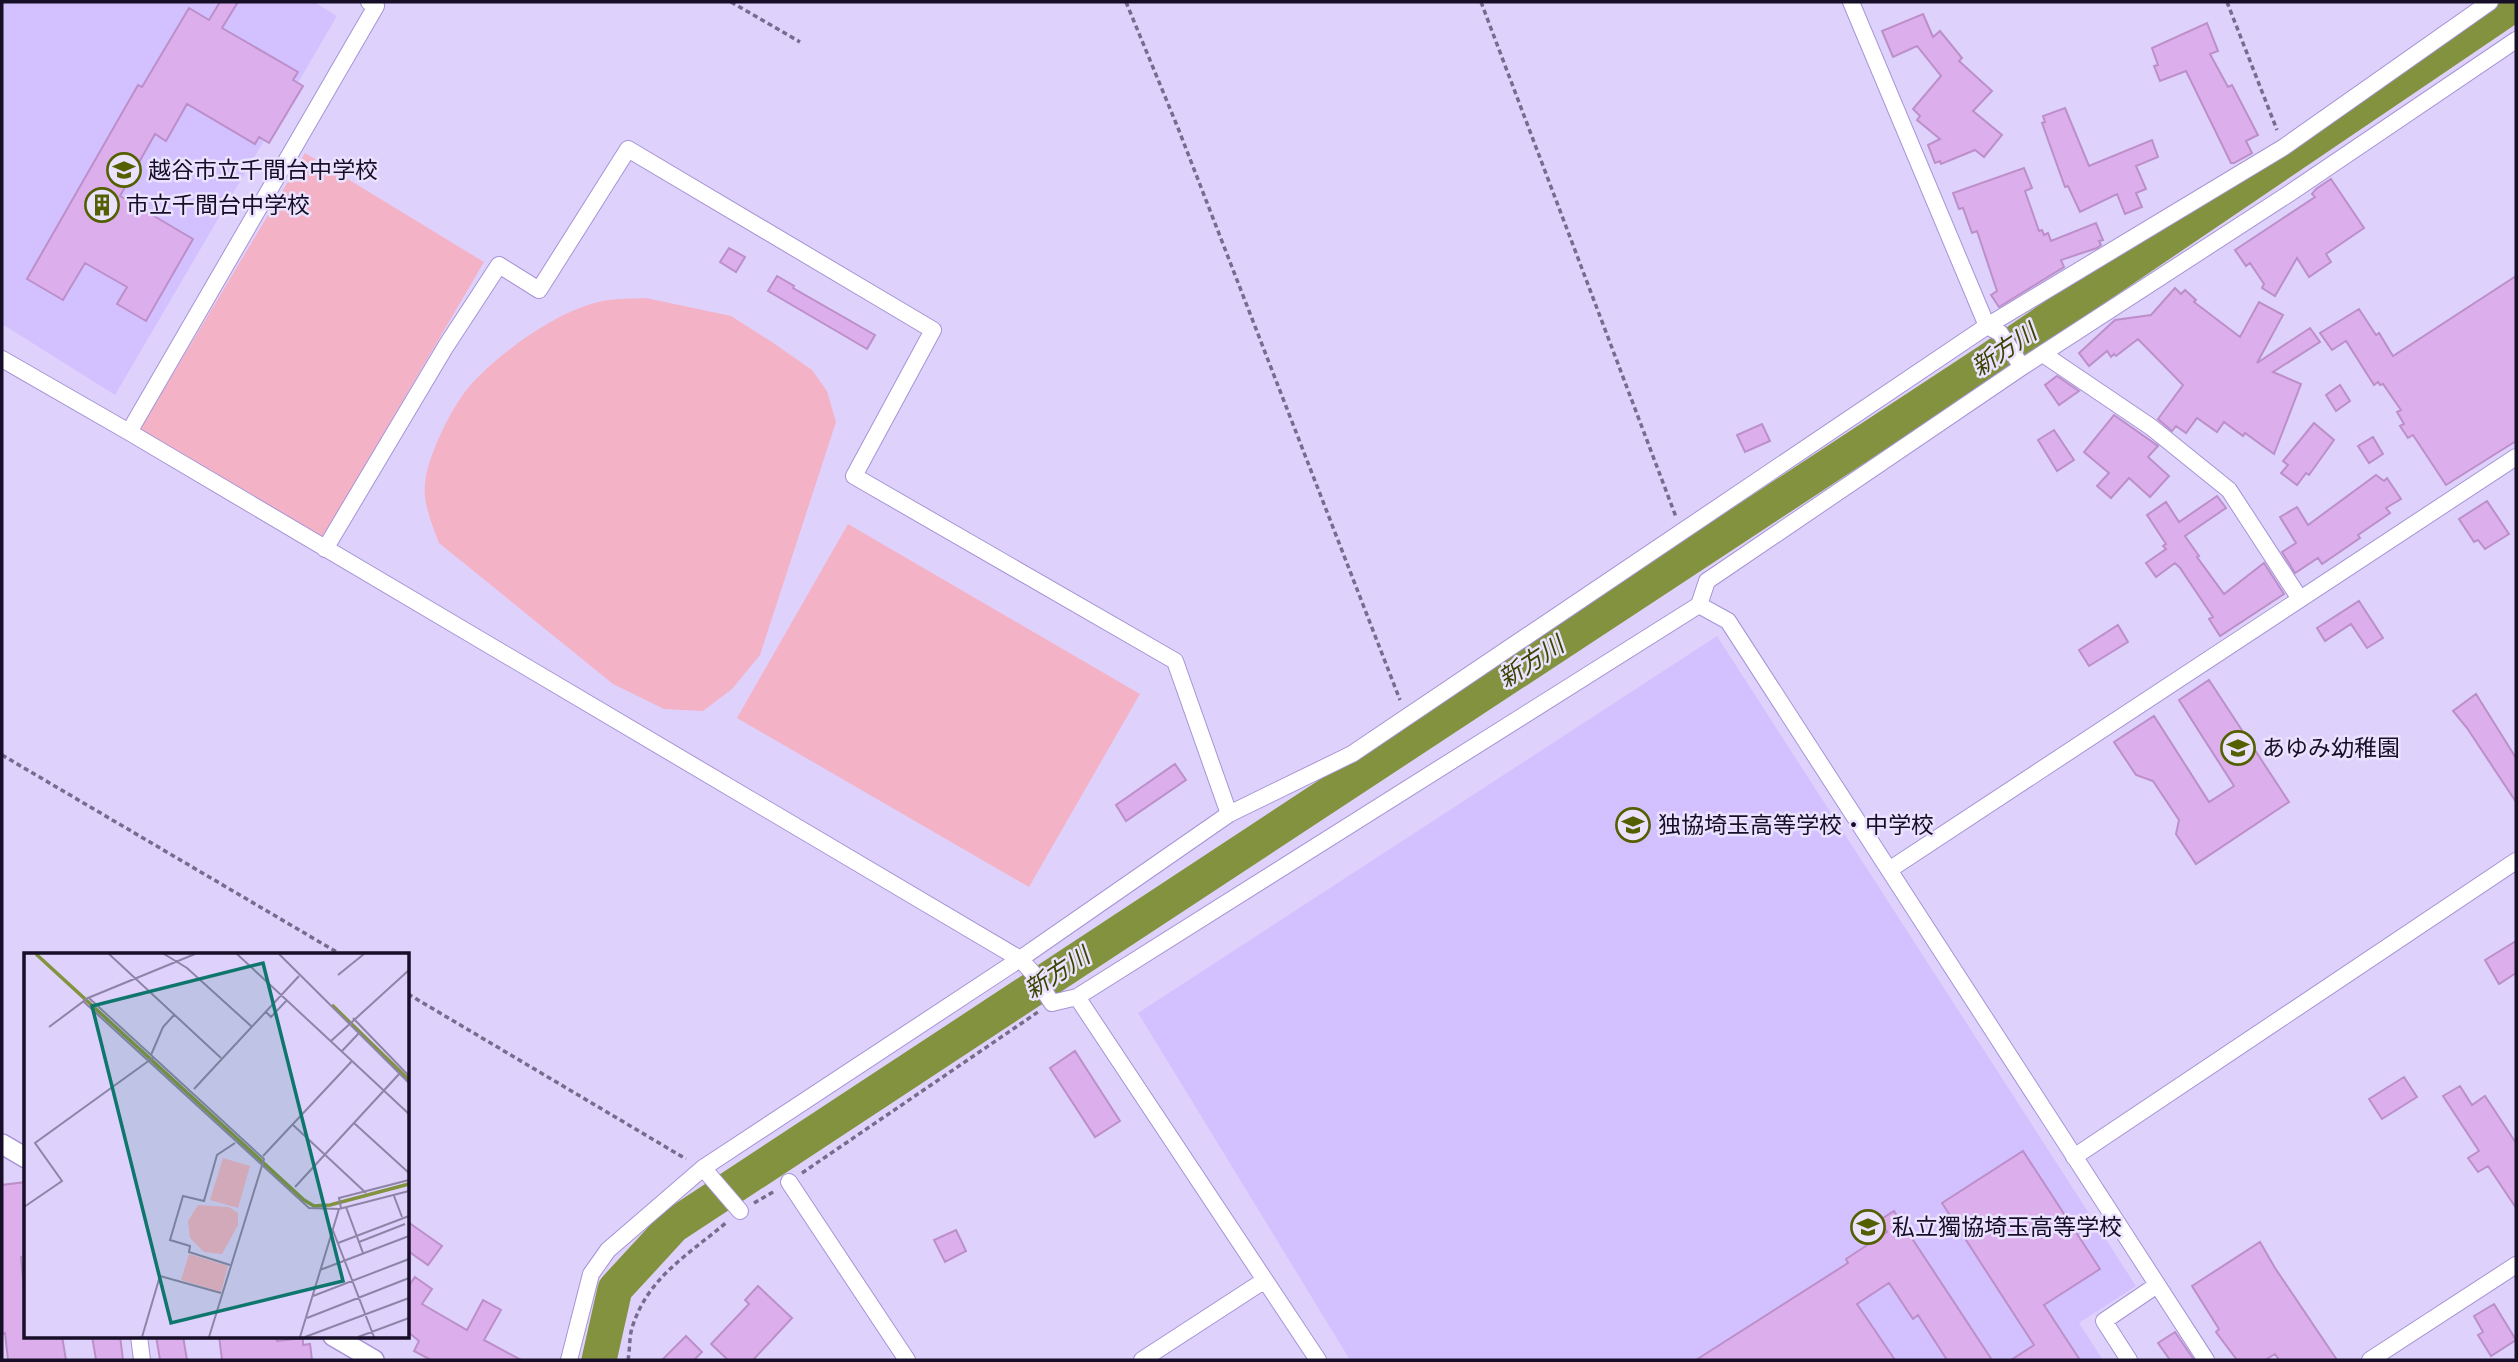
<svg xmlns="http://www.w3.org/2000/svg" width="2518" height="1362" viewBox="0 0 2518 1362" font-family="'PT Sans','Noto Sans JP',sans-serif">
  <rect width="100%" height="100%" fill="#ded2fc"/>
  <path fill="#d3c1ff" d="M2 2H314L337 16 115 395 2 324Z
    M1717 636 2136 1286 2079 1323 2103 1360H1350L1138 1013Z"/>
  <path fill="#f4b2c7" d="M305 153 484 262 323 537 139 431Z
    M646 298 731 316 772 342 812 370 827 391 836 422 760 655 732 689 703 711 664 709 613 684 439 543C431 522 421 500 426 476 432 447 455 399 477 378 508 347 559 310 603 301 617 298 632 299 646 298Z
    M848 524 1140 694 1029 887 737 718Z"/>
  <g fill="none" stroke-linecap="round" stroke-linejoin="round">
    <path stroke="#83923e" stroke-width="35" d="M599 1360 615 1289 673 1226 1988 361 2516 3"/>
  </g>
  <path fill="#dcaeeb" stroke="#bc8fca" stroke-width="2" d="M220 2H238L222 28 298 72 293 80 303 86 269 143 259 137 255 144 187 104 166 141 155 134 120 196 193 239 146 321 117 304 127 287 85 263 63 300 27 279 138 85 142 87 189 8 209 20Z
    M1923 14 1933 37 1940 31 1962 58 1959 61 1992 91 1973 111 2002 135 1984 157 1975 150 1941 164 1940 161 1935 163 1928 145 1940 139 1917 120 1920 116 1913 109 1941 76 1917 46 1893 57 1882 31Z
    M2207 23 2218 51 2210 54 2228 87 2232 85 2258 135 2246 141 2252 153 2234 163H2231L2186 71 2160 81 2154 66 2158 65 2152 48Z
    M2065 108 2089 166 2152 140 2158 157 2136 166 2146 189 2136 193 2142 207 2125 214 2117 194 2080 212 2068 186 2065 187 2042 123 2045 122 2043 116Z
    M2024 168 2032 188 2025 191 2039 231 2042 230 2044 235 2048 233 2051 241 2096 223 2103 240 2099 241 2101 245 2097 248 2061 260 2064 267 1999 307 1991 295 1997 291 1977 231 1972 233 1963 208 1959 209 1953 193Z
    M2331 179 2364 228 2326 254 2331 262 2309 277 2297 258 2275 296 2262 288 2264 284 2250 263 2246 266 2235 250 2315 197 2312 194 2316 189Z
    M729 248 745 257 736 272 720 262Z
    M777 276 794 286 793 288 875 335 867 349 768 291Z
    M2516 276V441L2446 485 2413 435 2408 438 2400 426 2404 424 2397 412 2401 410 2383 384 2380 385 2378 382 2374 385 2346 341 2332 350 2320 333 2359 309 2376 335 2379 333 2393 356Z
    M2175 288 2181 294 2185 290 2196 300 2194 302 2240 337 2259 302 2283 315 2257 363 2310 328 2320 342 2273 372 2301 384 2274 454 2245 433 2243 436 2224 422 2217 432 2197 418 2186 433 2176 426 2172 431 2158 419 2183 385 2138 339 2116 356 2114 354 2111 357 2107 351 2089 366 2079 353 2115 320 2151 315Z
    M2057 376 2079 391 2059 405 2045 385Z
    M2340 385 2350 401 2336 411 2326 395Z
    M2114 415 2158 446 2148 457 2169 476 2150 497 2129 478 2111 498 2097 486 2109 473 2084 452Z
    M2314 423 2334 440 2309 475 2306 473 2297 485 2281 473 2288 465 2283 461Z
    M1762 424 1770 441 1745 452 1737 435Z
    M2054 430 2074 460 2057 471 2038 440Z
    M2373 437 2383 454 2369 463 2358 446Z
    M2376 475 2384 481 2387 478 2401 499 2386 508 2390 513 2358 535 2360 538 2322 564 2318 558 2295 573 2282 552 2296 543 2280 517 2297 507 2308 525Z
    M2217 496 2226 508 2185 536 2199 556 2197 557 2224 594 2264 563 2284 594 2220 636 2209 619 2213 617 2180 568 2175 563 2156 577 2146 563 2166 549 2163 546 2166 544 2147 515 2166 502 2179 522Z
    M2487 501 2509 534 2485 549 2478 540 2474 542 2459 519Z
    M2359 601 2383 638 2367 648 2351 624 2325 641 2317 628Z
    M2118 625 2128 642 2089 666 2079 650Z
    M2209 680 2289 802 2196 864 2176 834 2179 820 2153 781 2136 775 2114 742 2154 716 2209 802 2234 786 2179 700Z
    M2476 694 2516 758V802L2467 728 2453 711Z
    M1175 764 1186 780 1126 821 1116 805Z
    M2516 941V973L2499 984 2485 960Z
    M1075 1051 1120 1121 1095 1137 1050 1068Z
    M2404 1077 2417 1097 2382 1119 2369 1099Z
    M2460 1086 2472 1105 2485 1096 2516 1143V1208L2488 1166 2478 1172 2468 1158 2479 1151 2443 1096Z
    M2023 1151 2100 1269 2044 1305 2080 1360H2011L2034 1345 1942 1203Z
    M26 1182V1256L21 1257 26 1310V1336H62L66 1360H8L5 1333 2 1334V1185Z
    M1894 1211 1992 1360H1947L1918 1315 1913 1319 1889 1283 1857 1304 1895 1360H1696L1848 1263 1846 1259 1887 1232 1880 1220Z
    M408 1222 442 1246 428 1265 408 1251Z
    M956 1230 966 1251 945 1262 934 1240Z
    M2260 1242 2275 1268 2337 1360H2279L2275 1354 2265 1360H2237L2216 1332 2219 1329 2192 1286Z
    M415 1277 432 1289 422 1304 467 1330 483 1300 501 1310 484 1340 521 1360H431L414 1351 419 1341 408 1332V1287Z
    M758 1286 792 1318 753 1360H728L711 1344 749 1304 745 1300Z
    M2494 1304 2516 1340 2491 1356 2478 1335 2483 1332 2474 1316Z
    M2175 1332 2194 1360H2170L2158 1343Z
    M92 1336H120L123 1360H96Z
    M156 1336H183L187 1360H160Z
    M219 1336H276L277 1341 303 1338V1345L310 1344 312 1360H222Z
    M686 1336 702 1352 694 1360H662Z"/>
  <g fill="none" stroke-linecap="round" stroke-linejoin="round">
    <g stroke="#a793d6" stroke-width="18">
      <path id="minor" d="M1851 2 1987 326 2000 333 2022 367
        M2043 354 2151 427 2229 490 2300 599
        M2 359 129 432 1020 959 1032 972 1052 1003 1077 997 1699 605 1707 581 2022 367 2290 193 2516 40
        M129 432 376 6 369 2
        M325 549 446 346 499 265 539 290 628 149 933 330 854 476 1175 661 1229 814
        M1699 605 1728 621 2206 1360
        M1889 870 2516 457
        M1077 997 1318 1360
        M2074 1157 2516 861
        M703 1168 740 1211
        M789 1182 907 1360
        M139 1336 142 1360
        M569 1360 591 1274 608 1250 703 1168 1020 959 1229 814 1352 754 1987 326 2284 147 2490 2
        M1142 1360 1265 1280
        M2129 1360 2104 1321 2157 1285
        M2370 1360 2516 1265"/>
    </g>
    <g stroke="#a793d6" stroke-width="22">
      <path id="tertiary" d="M2 1144 26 1158
        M333 1336 374 1360"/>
    </g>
    <path stroke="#776c8d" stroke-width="3.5" stroke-dasharray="5 3.5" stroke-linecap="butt" d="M731 2 800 42
      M1126 2 1178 128 1400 700
      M1481 2 1676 517
      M2227 2 2277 130
      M2 755 340 954
      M408 994 686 1159
      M802 1173 1038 1012
      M754 1203 775 1191
      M628 1360C630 1350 629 1338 632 1328 648 1276 690 1254 728 1221"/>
    <use href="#minor" stroke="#fff" stroke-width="16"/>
    <use href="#tertiary" stroke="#fff" stroke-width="19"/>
  </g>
  <defs>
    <g id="school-ring" transform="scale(1.75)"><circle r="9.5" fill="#eae2fe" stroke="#546000" stroke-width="1.5"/><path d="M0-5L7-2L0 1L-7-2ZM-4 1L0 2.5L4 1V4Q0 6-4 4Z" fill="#546000"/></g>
    <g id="building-ring" transform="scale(1.75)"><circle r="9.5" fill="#eae2fe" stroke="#546000" stroke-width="1.5"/><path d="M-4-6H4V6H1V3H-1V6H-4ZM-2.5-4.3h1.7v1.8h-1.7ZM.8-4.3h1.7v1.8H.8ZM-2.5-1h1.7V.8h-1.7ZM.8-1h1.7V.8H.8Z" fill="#546000"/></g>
  </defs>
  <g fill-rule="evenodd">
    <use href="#school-ring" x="124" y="170"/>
    <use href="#building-ring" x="102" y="205"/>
    <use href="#school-ring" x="2238" y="748"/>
    <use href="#school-ring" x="1633" y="825"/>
    <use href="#school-ring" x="1868" y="1227"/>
  </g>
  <g text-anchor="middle" stroke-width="5" stroke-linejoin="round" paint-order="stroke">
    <g font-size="23" fill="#170e27" stroke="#eae2fe" text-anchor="start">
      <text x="148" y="178">越谷市立千間台中学校</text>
      <text x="126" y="213">市立千間台中学校</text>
      <text x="2262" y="756">あゆみ幼稚園</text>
      <text x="1658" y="833">独協埼玉高等学校・中学校</text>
      <text x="1892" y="1235">私立獨協埼玉高等学校</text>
    </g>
    <g font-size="24" font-style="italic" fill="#3a4300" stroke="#eae2fe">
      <text transform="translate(2004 350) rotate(-34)" y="8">新方川</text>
      <text transform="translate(1531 662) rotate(-33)" y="8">新方川</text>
      <text transform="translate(1057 973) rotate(-33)" y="8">新方川</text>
    </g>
  </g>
  <g transform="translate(24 953)">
    <rect width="385" height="385" fill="#ded2fc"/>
    <path d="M199 205 226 213 214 255 186 247ZM174 252 205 254 214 260V272L198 301 180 299 166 285 164 268ZM165 301 204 313 197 339 157 327Z" fill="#f4b2c7"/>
    <path fill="none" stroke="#83923e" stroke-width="3.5" d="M12 1 280 247 290 253 306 252 385 231M308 52 385 127"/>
    <path fill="none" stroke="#8e84a7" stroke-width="2" d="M85 1 197 105M140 1 163 15 227 73M213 1 385 161M255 1 385 130M314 22 340 1M65 45 240 206 185 384M60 49 285 255 315 256 385 238M241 58 247 64 263 47M329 65 385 123M25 74 64 45 171 1M307 88 385 17M318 98 336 79M127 102 139 74 150 62M170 136 275 23M330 170 385 220M268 171 342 240M239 203 328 108M271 234 376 120M370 243 378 264M0 254 38 228 11 190 130 104M322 254 339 300M317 255 315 245 385 227M308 275 350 384M335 289 381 271M314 290 385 263M206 312 165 299 166 293 146 287 159 243 180 248 193 202 211 190M296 317 385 283M289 343 385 306M283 365 385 325M118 384 136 323 197 340M276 384 315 256M281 384 385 345M334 384 385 365"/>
    <path fill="#0f766e" fill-opacity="0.15" stroke="#0f766e" stroke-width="3.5" d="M239 10 319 328 147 370 68 53Z"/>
    <rect width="385" height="385" fill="none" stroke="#170e27" stroke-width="3.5"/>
  </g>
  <rect width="2518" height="1362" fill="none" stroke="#170e27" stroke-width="7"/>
</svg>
